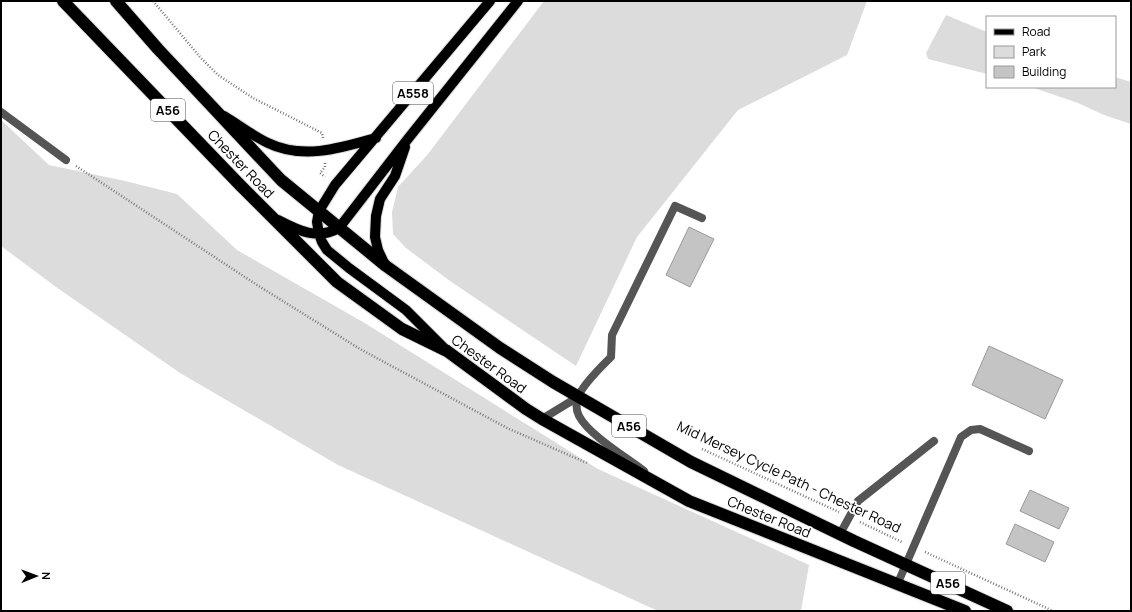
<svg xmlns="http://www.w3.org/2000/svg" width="1132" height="612" viewBox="0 0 1132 612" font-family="Manrope,sans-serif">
  <rect width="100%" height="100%" fill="#fff"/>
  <path fill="#dcdcdc" d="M544 1H867L847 55 738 110 637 237 576 366 450 281 406 248 393 234 392 212 398 187 428 154Z
    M946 15 987 32V74L928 59 926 53Z
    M1115 77 1131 82V124L1104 115 1078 103 1031 87H1115Z
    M1 120 49 165 125 181 177 194 237 250 363 322 598 469 809 565 801 611H658L338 465 180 373 56 287 1 246Z"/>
  <path fill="#c4c4c4" stroke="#999" d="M689 227 714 239 690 287 666 275Z
    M989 346 1063 380 1045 419 972 385Z
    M1030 490 1069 508 1059 529 1020 511Z
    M1015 524 1054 542 1045 562 1006 544Z"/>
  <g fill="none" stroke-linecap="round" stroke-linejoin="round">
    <g stroke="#dbdbdb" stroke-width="12">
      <path id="primary" d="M224 116C239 125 253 136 268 143 303 160 341 148 376 138
        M278 220C299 231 317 240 339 228L407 140 518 1
        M385 265 378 250 375 237 376 216 380 199 395 176 405 147
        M443 347 406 310 349 268 327 250 322 242 319 234 317 222 319 211 335 185 490 1"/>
    </g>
    <g stroke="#dbdbdb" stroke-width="14">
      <path id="highway" d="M63 1 240 185 337 282 402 329 447 351 526 409 542 419 689 501 965 611
        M116 1 158 49 281 180 386 266 500 348 553 382 691 462 854 541 1007 611"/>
    </g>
    <path stroke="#777" stroke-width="2.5" stroke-dasharray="1 2" stroke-linecap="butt" d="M153 1 200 57 218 75 253 98 322 133 323 138
      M325 163V167L320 173 325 177
      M76 166 257 285 360 349 507 428 587 463
      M702 449 839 512
      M860 522 902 542
      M925 552 1053 611"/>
    <path stroke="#555" stroke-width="8" d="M1 112 66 160
      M542 419 578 397
      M644 471C626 457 589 435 579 416 576 410 576 403 578 397 583 384 601 367 611 357L612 335 675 206 702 218
      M840 534 858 501 934 441
      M897 585 961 437 971 430 980 429 1029 451"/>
    <use href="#primary" stroke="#000" stroke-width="10"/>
    <use href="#highway" stroke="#000" stroke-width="12"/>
  </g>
  <g text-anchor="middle" stroke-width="3.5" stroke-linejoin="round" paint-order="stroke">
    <g fill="#fff" stroke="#4c4c4c" stroke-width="1">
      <rect x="393" y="82" width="40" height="22" rx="3"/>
      <rect x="151" y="99" width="34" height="22" rx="3"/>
      <rect x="612" y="415" width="34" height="22" rx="3"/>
      <rect x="931" y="572" width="34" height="22" rx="3"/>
    </g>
    <g font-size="13" font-weight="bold" fill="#000">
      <text x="413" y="98">A558</text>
      <text x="168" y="115">A56</text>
      <text x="629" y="431">A56</text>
      <text x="948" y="588">A56</text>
    </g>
    <g font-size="14" fill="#000" stroke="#fff">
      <text transform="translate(241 164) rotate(46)" y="5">Chester Road</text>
      <text transform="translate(489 364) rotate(36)" y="5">Chester Road</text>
      <text transform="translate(789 477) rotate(25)" y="5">Mid Mersey Cycle Path - Chester Road</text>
      <text transform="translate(769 517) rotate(22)" y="5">Chester Road</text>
    </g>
  </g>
  <rect width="1132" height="612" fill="none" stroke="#000000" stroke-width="4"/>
  <rect x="986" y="16" width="130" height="72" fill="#ffffff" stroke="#999999"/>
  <rect x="994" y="29" width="20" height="6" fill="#000000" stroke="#999999"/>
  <text x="1022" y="36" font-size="12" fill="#000000">Road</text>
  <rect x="994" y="46" width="20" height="12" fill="#dcdcdc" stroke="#999999"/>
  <text x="1022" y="56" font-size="12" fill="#000000">Park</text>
  <rect x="994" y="66" width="20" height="12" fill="#c4c4c4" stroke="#999999"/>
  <text x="1022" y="76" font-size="12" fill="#000000">Building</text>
  <g transform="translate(36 576) rotate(89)" stroke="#ffffff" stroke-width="3" paint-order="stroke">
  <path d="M0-3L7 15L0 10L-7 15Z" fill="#000000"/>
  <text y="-6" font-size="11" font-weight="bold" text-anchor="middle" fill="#000000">N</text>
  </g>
</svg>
